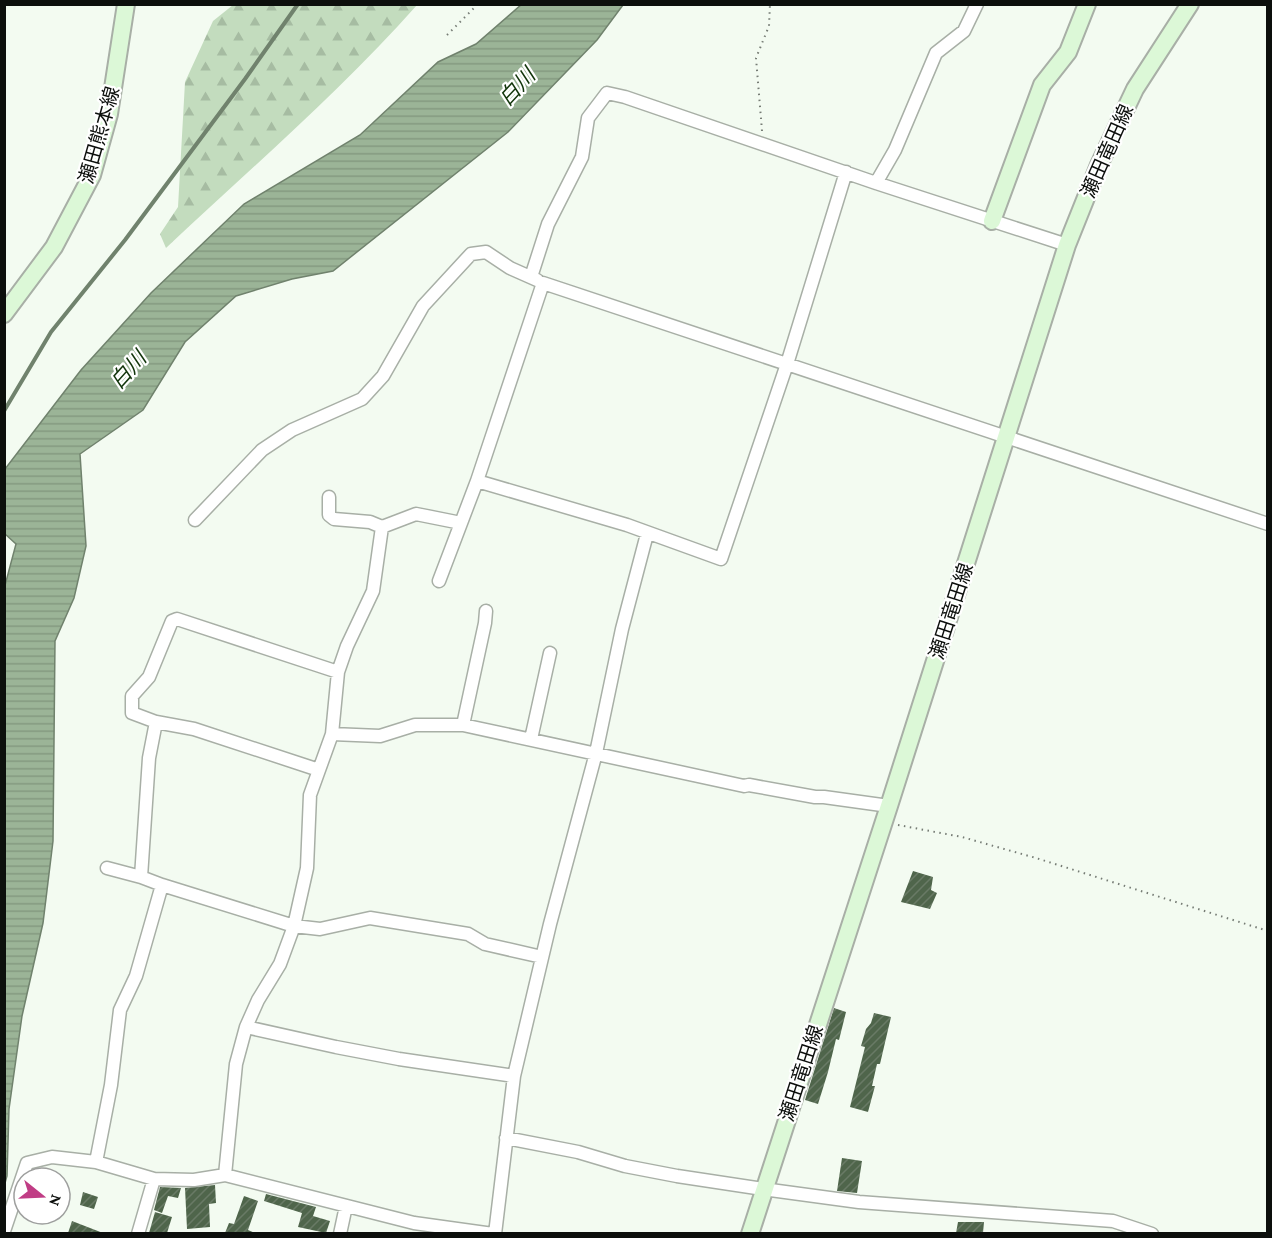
<svg xmlns="http://www.w3.org/2000/svg" width="1272" height="1238" viewBox="0 0 1272 1238" font-family="'Crimson Pro','Noto Sans JP',serif">
  <defs>
    <pattern id="forest-firs" width="22" height="20" patternUnits="userSpaceOnUse" patternTransform="scale(1.5)"><rect width="22" height="20" fill="#c3dcbe"/><path d="M5 1l3.5 6h-7zM16 11l3.5 6h-7z" fill="#a6bca2"/></pattern>
    <pattern id="water-rules" width="6" height="5" patternUnits="userSpaceOnUse" patternTransform="scale(1.5)"><rect width="6" height="5" fill="#9bb497"/><path d="M0 2.5h6" fill="none" stroke="#849a81"/></pattern>
    <pattern id="building-hatch" width="6" height="6" patternUnits="userSpaceOnUse" patternTransform="scale(1.5)"><rect width="6" height="6" fill="#4f654b"/><path d="M-1 1l2-2M0 6l6-6M5 7l2-2" fill="none" stroke="#697a66"/></pattern>
  </defs>
  <rect width="100%" height="100%" fill="#f3fbf1"/>
  <path fill="url(#forest-firs)" d="M233 5H417C340 92 251 168 166 248L160 234 178 207 185 82 213 21Z"/>
  <path fill="url(#water-rules)" stroke="#70826d" stroke-width="1.5" d="M522 4 623 5 597 40 508 132 333 271 292 279 236 296 185 342 143 410 80 454 86 546 74 598 55 641 53 841 43 923 22 1016 9 1109 7 1176 5 1183 4 589 16 544 5 534V469L81 370 151 293 244 204 360 135 438 62 476 44Z"/>
  <g fill="none" stroke-linecap="round" stroke-linejoin="round">
    <path stroke="#70826d" stroke-width="4" d="M4 411 51 332 125 240 245 79 298 4"/>
  </g>
  <path fill="url(#building-hatch)" d="M913 871 933 877 931 890 937 893 930 909 901 902Z
    M834 1008 846 1012 839 1040 836 1039 828 1072 818 1104 805 1100Z
    M874 1013 891 1017 880 1064H877L872 1086H875L868 1112 850 1107 865 1047 861 1046 866 1029 871 1023Z
    M842 1158 862 1161 857 1193 837 1191Z
    M215 1185 216 1203 209 1204 210 1227 187 1229 185 1188Z
    M160 1187 181 1188 178 1198 168 1196 162 1213 154 1210Z
    M83 1192 98 1197 94 1209 80 1205Z
    M266 1194 316 1207 313 1216 330 1221 326 1233 298 1227 302 1213 264 1201Z
    M244 1196 258 1201 248 1230 255 1233H225L229 1223 234 1224Z
    M155 1212 172 1217 167 1233H149Z
    M72 1221 103 1233H68Z
    M958 1222H984L983 1233H956Z"/>
  <g fill="none" stroke-linecap="round" stroke-linejoin="round">
    <g stroke="#a8afa6" stroke-width="15">
      <path id="street" d="M876 183 895 150 936 53 964 31 977 4
        M531 277 548 224 582 157 588 118 607 93 625 97 876 183 1067 245
        M477 481 627 525 721 559 787 364 846 172
        M329 497V515L334 519 370 522 382 527
        M195 520 262 450 292 430 362 399 383 376 423 306 471 254 486 252 510 268 537 280
        M439 581 477 481 543 283 1268 524
        M156 722 132 713V696L149 677 172 621 177 619 338 672
        M463 725 485 623 486 611
        M332 734 380 736 415 725H463L744 786 749 785 815 797H824L889 806
        M531 739 550 653
        M107 868 141 877
        M162 885 294 926 320 929 370 918 468 934 485 944 542 957
        M246 1027 336 1047 399 1059 514 1076
        M506 1138 578 1152 625 1166 677 1176 763 1189 859 1202 1113 1221 1152 1234
        M96 1162 111 1085 120 1010 136 976 162 885 141 877 149 758 156 722 194 729 319 770
        M225 1175 236 1064 246 1027 258 1000 280 964 294 926 307 868 310 795 332 734 338 672 347 646 373 591 382 527 416 514 461 523
        M4 1231 27 1163 52 1157 96 1162 154 1179 194 1180 225 1175 414 1223 493 1234
        M138 1234 154 1179
        M340 1234 346 1206
        M495 1234 514 1076 550 924 596 753 622 629 647 534"/>
    </g>
    <g stroke="#a8afa6" stroke-width="20">
      <path id="secondary" d="M992 221 1042 85 1068 52 1087 4
        M4 314 54 247 92 175 109 114 126 4
        M750 1234 889 806 1067 245 1099 165 1135 89 1190 4"/>
    </g>
    <path stroke="#767c75" stroke-width="2" stroke-dasharray="1.5 4.5" stroke-linecap="butt" d="M447 35 478 4
      M762 131 756 58 769 26 770 4
      M898 825 962 837 1036 858 1268 931"/>
    <use href="#street" stroke="#fff" stroke-width="12"/>
    <use href="#secondary" stroke="#dcf8d7" stroke-width="16"/>
  </g>
  <g text-anchor="middle" stroke-width="4.5" stroke-linejoin="round" paint-order="stroke">
    <g font-size="20" fill="#0c0f0c" stroke="#fff">
      <text transform="translate(99 135) rotate(-74)" y="7">瀬田熊本線</text>
      <text transform="translate(1107 151) rotate(-66)" y="7">瀬田竜田線</text>
      <text transform="translate(951 611) rotate(-72)" y="7">瀬田竜田線</text>
      <text transform="translate(801 1073) rotate(-72)" y="7">瀬田竜田線</text>
    </g>
    <g font-size="21" font-style="italic" fill="#11340a" stroke="#fff">
      <text transform="translate(517 87) rotate(-47)" y="7">白川</text>
      <text transform="translate(128 370) rotate(-48)" y="7">白川</text>
    </g>
  </g>
  <rect width="1272" height="1238" fill="none" stroke="#0c0f0c" stroke-width="12"/>
  <g transform="translate(42 1196) rotate(108)"><circle r="28" fill="#ffffff" stroke="#9e9f9e" stroke-width="1.5"/>
  <path d="M0-4.5L10 22L0 15L-10 22Z" fill="#c03d85"/>
  <text y="-9" font-size="16" font-weight="bold" text-anchor="middle" fill="#0c0f0c">N</text>
  </g>
</svg>
